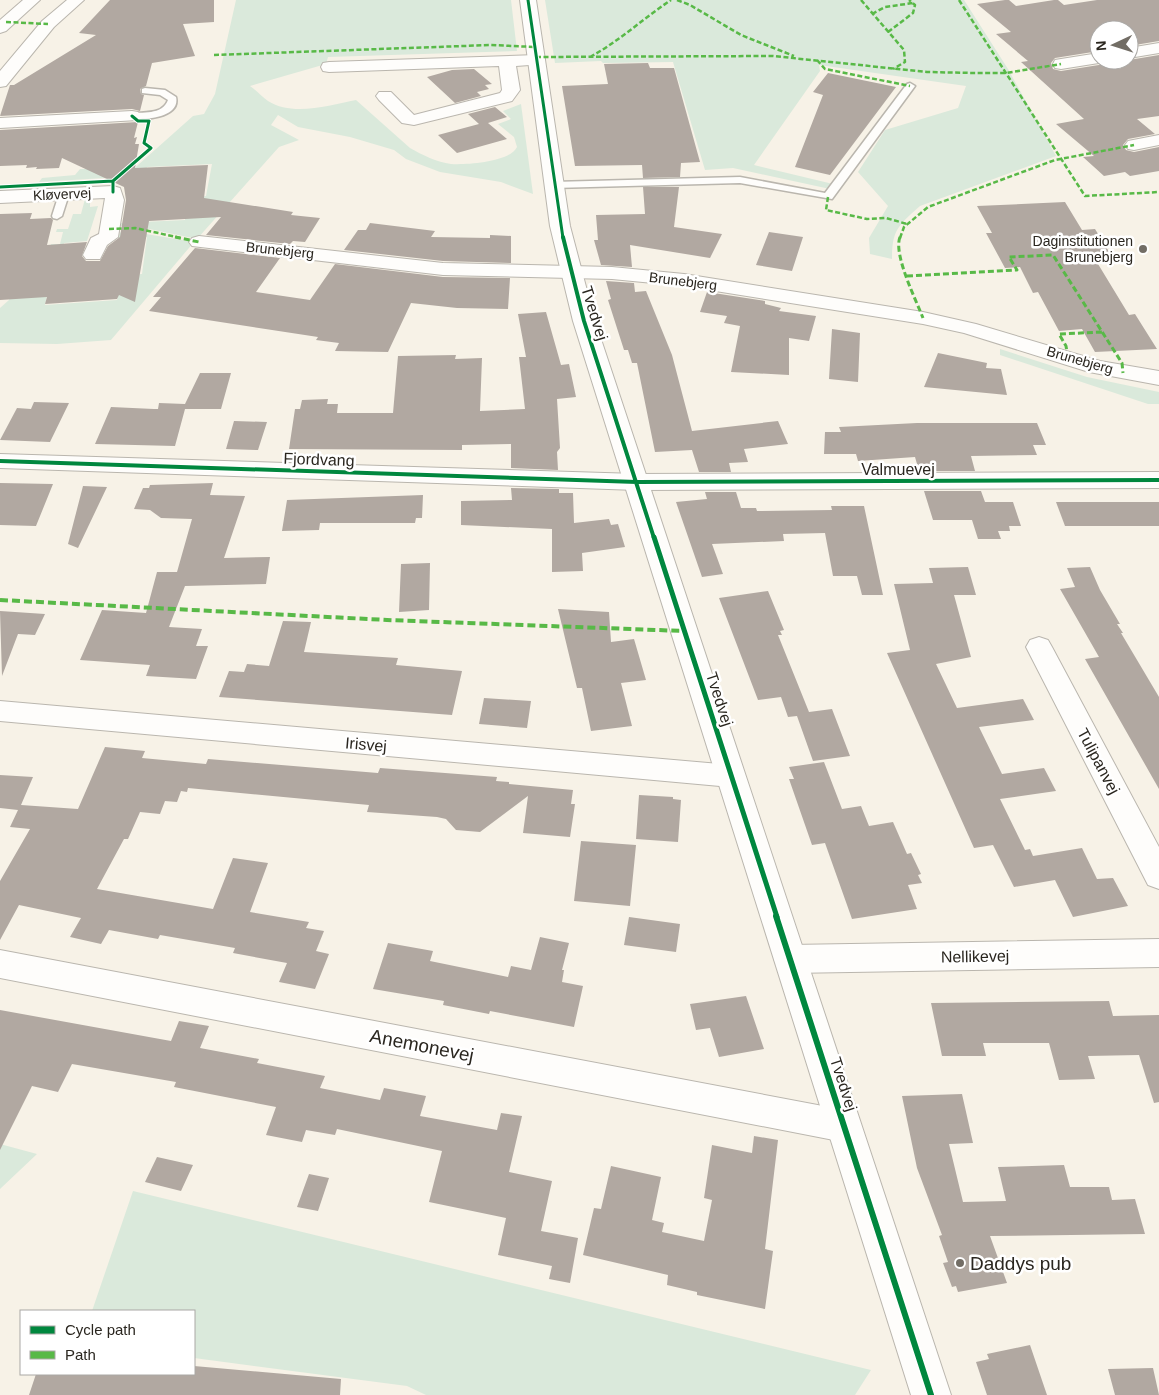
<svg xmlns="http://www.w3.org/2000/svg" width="1159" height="1395" viewBox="0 0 1159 1395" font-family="Arial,sans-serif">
  <rect width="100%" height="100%" fill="#f7f2e7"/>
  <path fill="#dae9db" d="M236 0H511L517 51 328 57 326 64 250 86C256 90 262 97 268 101 293 117 330 105 356 100L410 148C422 155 437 162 451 164 467 165 510 162 517 147L514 137 498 124 511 119 503 111 521 104 533 194 501 182 440 172 406 159 394 150 350 137 298 127 278 115 271 125 299 140 279 147 197 239 135 226H121V223L185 220 188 199 206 196 212 164 147 167 146 172 129 173 193 116 204 114 215 94Z
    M545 0H964L1008 69 1056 156 920 206C899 225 892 229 892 259L870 254 869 238 888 206 858 172 885 130 958 108 966 86 819 65 820 71 754 165 833 184 830 189 733 168 705 170 673 62 603 63 601 61 555 63Z
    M80 169H95L106 172 105 178 39 182 42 178 75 175Z
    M85 199H90V207L98 206 87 241 64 243 59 270 47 260 51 244H60L63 232H56L57 229H68L73 214H81Z
    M122 230 194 242 111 340 57 344 0 343V308L9 300 20 262 50 282 45 305 117 300 123 275 142 274 147 237 117 238Z
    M1000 349 1087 377 1159 392V404H1148L1000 355Z
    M0 1144 37 1154 0 1189Z
    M133 1191 871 1370 855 1395H426L407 1386 194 1358V1311H92Z"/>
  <path fill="#b1a8a1" d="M110 0H214V22L183 24 195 56 152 63 146 86 140 89 141 94 144 95 140 111 132 109 0 116 10 85H14L96 35 79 33Z
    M1005 0H1009L1016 6 1054 0H1058L1064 5 1097 0H1159V41L1129 46V30H1099V51L1055 58 1051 63 1053 69 1061 71 1105 64 1108 60H1129L1159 55V116L1137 119 1155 134 1128 139 1123 145 1126 150 1134 152 1159 147V171L1130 176 1125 172 1104 176 1083 157 1094 156 1056 124 1084 119 1021 62 1028 61 996 34 1011 32 977 4Z
    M648 63 650 68H674L700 162 681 163 680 177 643 178 642 165 575 166 562 86 608 84 604 64Z
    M474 69 492 84 485 85 489 89 477 92 481 96 455 103 427 77 452 70Z
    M828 73 896 87 830 175 795 167 823 95 813 92Z
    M495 107 507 117 488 123 507 139 457 153 438 135 479 124 468 114Z
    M138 122 134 138 137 137 135 144H139L135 168 208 165 204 198 293 212 291 215 320 218 305 242 293 241 290 244 206 235 221 217 149 221 135 302 119 295 117 299 45 304 47 297 0 300V214L32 213 30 219 51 218 53 220 47 245 87 242 82 256 86 261H100L108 246 120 237 126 200 124 187 62 158 59 168 36 169 37 167 26 168 27 165 0 166V130Z
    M643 187H679L674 227 722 234 710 258 630 245 632 267 601 265 594 240H598L596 215 645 214Z
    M1065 202 1082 230 1095 229 1116 263 1098 264 1129 315 1135 314 1157 349 1095 352 1082 329 1059 331 1038 292 1033 293 1020 267 1005 268 986 233H992L977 206Z
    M370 223 435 231 431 237 490 238V235L511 236V263L443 261 344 250 358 230H366Z
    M769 232 803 237 792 271 756 265Z
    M195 248 280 258 256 292 310 300 335 264 443 277 510 278 508 309 457 308 411 303 388 352 335 351 339 343 316 340 318 337 149 311 161 297H153Z
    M606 281 634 283 635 292 646 291 672 355 692 431 778 421 788 444 744 449 748 462 729 463 731 472H699L692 450 655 452 637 363H632L628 350H624L608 300 611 299Z
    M707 292 765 301V304L781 308 779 311 816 316 809 341 789 338V375L731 372 740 326 724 323 727 316 700 312Z
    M546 312 561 365 569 364 576 397 557 399 560 448 557 452 558 470 511 468V444L462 445V450L289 449 295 409H300L302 400 328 399 327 404H338L337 413H393L398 356 456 355 455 359 482 358 480 411 525 409 519 357H526L518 314Z
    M832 329 860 333 858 382 829 379Z
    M938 353 987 363 986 368 1001 369 1007 395 924 387Z
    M200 373H231L221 409H185L175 446 95 444 111 407 154 409H158L159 403 185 404Z
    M34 402 69 403 50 442 0 440 17 408 31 409Z
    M234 421 267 422 258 450 226 449Z
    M917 423H1037L1046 445H1033L1037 455 971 456 975 471H919L915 457 858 461 856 454H824L825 432H841L839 427Z
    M0 483 53 484 36 526 0 525Z
    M213 483 210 495 245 496 224 558 270 557 266 584 185 586 169 627 202 629 196 646H208L196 679 146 676 150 665 80 660 102 610 146 613 157 572H177L192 519 161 518 150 510 134 509 143 488H149L150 485Z
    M83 486 107 487 78 548 68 544Z
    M511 488 559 489V493H573L574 523 609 519 611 525 618 524 625 547 582 553 583 571 552 572V529L461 525V501L512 500Z
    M924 491H981L985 502H1013L1021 526H1009L1010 531H998L1001 539H978L972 520H933Z
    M705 492H736L741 508H756L757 511 832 510 831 506H864L883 595H862L857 576H833L825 533 783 534 784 541 712 544 723 574 702 577 676 502 707 499Z
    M423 495 422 518H416L415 523H320L319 530 282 531 287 500Z
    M1056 502H1159V526H1065Z
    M430 563 429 610 399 612 401 564Z
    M968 567 976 595H954L971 657 936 664 957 708 1023 699 1034 720 979 727 1002 774 1044 768 1056 791 1000 799 1025 850 1030 849 1033 856 1082 848 1097 879 1113 878 1128 906 1073 917 1055 880 1014 887 993 845 974 848 887 653 910 650 894 584 933 583 929 568Z
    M1090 567 1100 590 1120 624H1117L1123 633H1121L1159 697V789L1085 659 1099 657 1060 589 1075 587 1067 568Z
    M768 591 784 630 780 631 782 635H778L809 712 832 709 850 756 813 761 797 716 788 717 781 697 758 700 719 598Z
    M558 609 609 612 611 642 634 639 646 680 621 683 632 726 591 731 582 688H577Z
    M0 611 45 614 35 635 18 634 2 676Z
    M283 621 311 622 304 652 398 658 396 665 462 671 452 715 219 697 229 671 244 672 247 664 269 666Z
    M484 698 531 701 527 728 479 724Z
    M105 747 145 751 142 758 206 764 208 759 378 773 380 768 497 777 496 781 509 782V784L573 790 571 804H575L570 837 523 833 528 796 480 832 456 830 446 819 437 817 367 812 369 805 188 788 187 792 181 791 177 802 165 801 160 814 140 812 128 839H124L97 889 213 909 233 858 268 863 250 912 309 922 306 928 324 931 316 951 329 954 315 989 279 982 287 963 233 953 235 948 160 935 158 939 109 930 101 944 70 937 81 918 19 905 0 940V881L30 829 10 827 18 810 0 808V775L33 777 21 805 78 809Z
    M824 762 842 809 861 806 869 826 893 822 907 854 911 853 921 874 918 875 922 883 908 885 917 909 852 919 825 843 812 845 789 779H794L789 767Z
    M639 795 673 797V799L681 800 678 842 636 839Z
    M581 841 636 845 630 906 574 901Z
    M629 917 680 924 676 952 624 945Z
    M540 937 569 943 562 970H564L562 982 583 986 574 1027 490 1011 489 1014 443 1005 444 1001 373 989 388 943 433 951 430 961 508 977 511 966 531 970Z
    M746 996 764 1049 719 1057 710 1028 696 1030 690 1004Z
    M1109 1001 1113 1016 1159 1015V1102L1154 1103 1139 1055 1088 1056 1095 1079 1059 1080 1049 1043H983L986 1056H942L931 1003Z
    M0 1010 171 1041 179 1021 209 1026 200 1048 259 1059 257 1063 325 1076 320 1088 380 1100 384 1088 426 1096 420 1116 497 1130 501 1113 522 1116 509 1172 552 1181 541 1231 578 1238 570 1283 549 1279 552 1266 498 1255 506 1218 429 1202 442 1151 337 1129 335 1135 306 1130 302 1142 266 1135 276 1107 174 1087 176 1082 72 1064 58 1092 32 1086 0 1150Z
    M962 1094 973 1143 949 1144 963 1202 1006 1201 998 1167 1064 1165 1070 1187H1109L1112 1200 1135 1199 1145 1234 990 1236 1007 1283 958 1292 956 1286 952 1287 943 1263 948 1262 939 1236 942 1235 917 1168 902 1096Z
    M754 1136 778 1140 765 1249 773 1251 765 1309 697 1295V1292L667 1285 668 1275 583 1255 594 1208 601 1209 611 1166 661 1177 652 1220 664 1223 662 1232 704 1241 712 1200 704 1198 712 1145 752 1153Z
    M157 1157 193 1165 181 1191 145 1182Z
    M309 1174 329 1178 318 1211 297 1207Z
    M1030 1345 1047 1395H987L976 1362 989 1359 987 1354Z
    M194 1366 341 1379 340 1395H29L36 1374H194Z
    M1153 1368 1159 1395H1115L1108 1369Z"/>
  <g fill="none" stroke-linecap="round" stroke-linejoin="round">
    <g stroke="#bab6ae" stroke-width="3">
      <path id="service" d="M910 83 915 86 832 199 740 183 553 188 548 185 553 182 740 177 825 193 907 84Z
        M145 88 165 90 176 97C181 118 142 121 129 118V114C142 111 162 116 168 100L160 95 142 93V89Z
        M64 191 69 194 62 216 57 219 53 218 52 216 59 194Z"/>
    </g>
    <g stroke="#bab6ae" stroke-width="2">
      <path id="minor" d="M23 0H40L6 31 0 33V20Z
        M67 0H84L54 27 6 86 0 87V71L42 21Z
        M1159 43V53L1129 58V48Z
        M1099 53V60H1106L1105 62 1061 69 1055 68 1053 64 1055 60 1061 59Z
        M537 55 543 56 545 60 543 64 516 66 520 90 512 101 414 125 402 123 379 100 376 96 379 92H391L414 115 500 93 502 90 499 66 329 72 323 71 321 67 323 63 329 62Z
        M132 111 138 112 141 116 138 120 0 128V118Z
        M1159 135V145L1134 150 1128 149 1125 145 1128 141Z
        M113 186 120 188 124 200 118 237 107 245 100 259H86L83 255 91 238 99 234 105 198 0 203V191Z
        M199 236 443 263 612 267 684 274 923 312 976 324 1100 361 1159 371V385L1089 372 964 333 923 324 684 286 612 279 443 275 192 246 189 242 192 238Z
        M0 454 637 474 1159 472V488L637 490 0 468Z
        M1039 637 1048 640 1052 647 1159 847V889L1148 885 1026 647 1030 640Z
        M0 701 731 765 741 768 745 776 741 784 731 787 0 721Z
        M1159 939V967L790 973 779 969 774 959 779 949 790 945Z
        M0 950 844 1110 856 1114 861 1126 856 1138 844 1142 0 978Z"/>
    </g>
    <g stroke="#bab6ae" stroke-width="2">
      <path id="tertiary" d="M520 0H536L570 226 595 321 951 1395H911L573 321 550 226Z"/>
    </g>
    <use href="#service" fill="#fefdfb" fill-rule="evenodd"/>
    <use href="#minor" fill="#fefdfb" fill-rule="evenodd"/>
    <use href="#tertiary" fill="#fefdfb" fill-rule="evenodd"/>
    <path stroke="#58b947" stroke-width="2.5" stroke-dasharray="5 2.5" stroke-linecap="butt" d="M677 0 690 5 741 35 794 56
      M861 0 904 50 905 62 893 69
      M959 0 1085 196 1159 192
      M872 14 885 7 913 3
      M6 22 48 24
      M888 32 913 13 915 5 909 0
      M214 55 491 45 535 47
      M536 57 773 56 927 72 975 73H1006L1061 64
      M590 57C618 42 644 18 671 0
      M817 60 825 69 910 86
      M828 197 826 210 867 219 886 218 907 224
      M109 229 135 228 181 238
      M900 238 904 227 928 207 1055 160 1134 145"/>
    <path stroke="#58b947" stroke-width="3" stroke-dasharray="6 3" stroke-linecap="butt" d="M175 237 199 242
      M900 237C893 254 916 300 923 318
      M907 276 1017 270 1009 257 1053 255 1122 363 1123 373
      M1068 358 1066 346 1059 334 1103 332"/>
    <path stroke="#58b947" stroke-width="4" stroke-dasharray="8 4" stroke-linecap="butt" d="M0 600 387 620 684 631"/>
    <g stroke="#fff" stroke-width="5">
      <path id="cycleway-far3" d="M528 0 563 238
        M0 187 113 181
        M113 192V181L151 148 144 143 149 121H138L132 116"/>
    </g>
    <g stroke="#fff" stroke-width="6">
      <path id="cycleway-far2" d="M563 237 584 321 654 538
        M0 461 637 482 1159 480"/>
    </g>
    <g stroke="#fff" stroke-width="8">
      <path id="cycleway-far1" d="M654 537 777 917"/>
    </g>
    <g stroke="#fff" stroke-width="9">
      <path id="cycleway" d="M776 916 931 1395"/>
    </g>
    <use href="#cycleway-far3" stroke="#00873e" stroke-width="3"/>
    <use href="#cycleway-far2" stroke="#00873e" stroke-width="4"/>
    <use href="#cycleway-far1" stroke="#00873e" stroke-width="5"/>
    <use href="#cycleway" stroke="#00873e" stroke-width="6"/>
  </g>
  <g fill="#726d65" stroke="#fff" stroke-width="2">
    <circle cx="1143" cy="249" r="5"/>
    <circle cx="960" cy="1263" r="5"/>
  </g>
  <g text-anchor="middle" stroke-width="5" stroke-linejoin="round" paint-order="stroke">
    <g font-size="14" fill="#2a261f" stroke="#fff">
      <text transform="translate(62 194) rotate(-3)" y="5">Kløvervej</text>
      <text transform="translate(280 250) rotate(6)" y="5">Brunebjerg</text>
      <text transform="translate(683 281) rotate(7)" y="5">Brunebjerg</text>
      <text transform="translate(1080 360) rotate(16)" y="5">Brunebjerg</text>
    </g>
    <g font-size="14" fill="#2a261f" stroke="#fff" text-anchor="end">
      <text x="1133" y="246">Daginstitutionen<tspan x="1133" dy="16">Brunebjerg</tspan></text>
    </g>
    <g font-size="16" fill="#2a261f" stroke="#fff">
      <text transform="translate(595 313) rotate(73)" y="6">Tvedvej</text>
      <text transform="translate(319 459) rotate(2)" y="6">Fjordvang</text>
      <text x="898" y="475">Valmuevej</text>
      <text transform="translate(720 699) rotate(72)" y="6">Tvedvej</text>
      <text transform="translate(366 744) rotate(5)" y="6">Irisvej</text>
      <text transform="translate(1099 761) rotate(62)" y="6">Tulipanvej</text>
      <text transform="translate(975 956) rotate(-1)" y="6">Nellikevej</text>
      <text transform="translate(844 1084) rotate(72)" y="6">Tvedvej</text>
    </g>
    <g font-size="19" fill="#2a261f" stroke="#fff">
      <text transform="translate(422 1045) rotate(11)" y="7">Anemonevej</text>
    </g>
    <g font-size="19" fill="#2a261f" stroke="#fff" text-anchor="start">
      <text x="970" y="1270">Daddys pub</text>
    </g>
  </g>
  <rect x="20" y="1310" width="175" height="65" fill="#ffffff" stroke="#aaa8a5"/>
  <rect x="30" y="1326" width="25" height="8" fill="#00873e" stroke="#aaa8a5"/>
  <text x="65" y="1335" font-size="15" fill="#2a261f">Cycle path</text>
  <rect x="30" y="1351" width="25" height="8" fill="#58b947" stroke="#aaa8a5"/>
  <text x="65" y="1360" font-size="15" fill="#2a261f">Path</text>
  <g transform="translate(1114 45) rotate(266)"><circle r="24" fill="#ffffff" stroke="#aaa8a5"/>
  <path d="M0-4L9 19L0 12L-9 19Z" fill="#726d65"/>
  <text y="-8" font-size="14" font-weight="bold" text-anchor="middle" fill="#2a261f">N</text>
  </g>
</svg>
